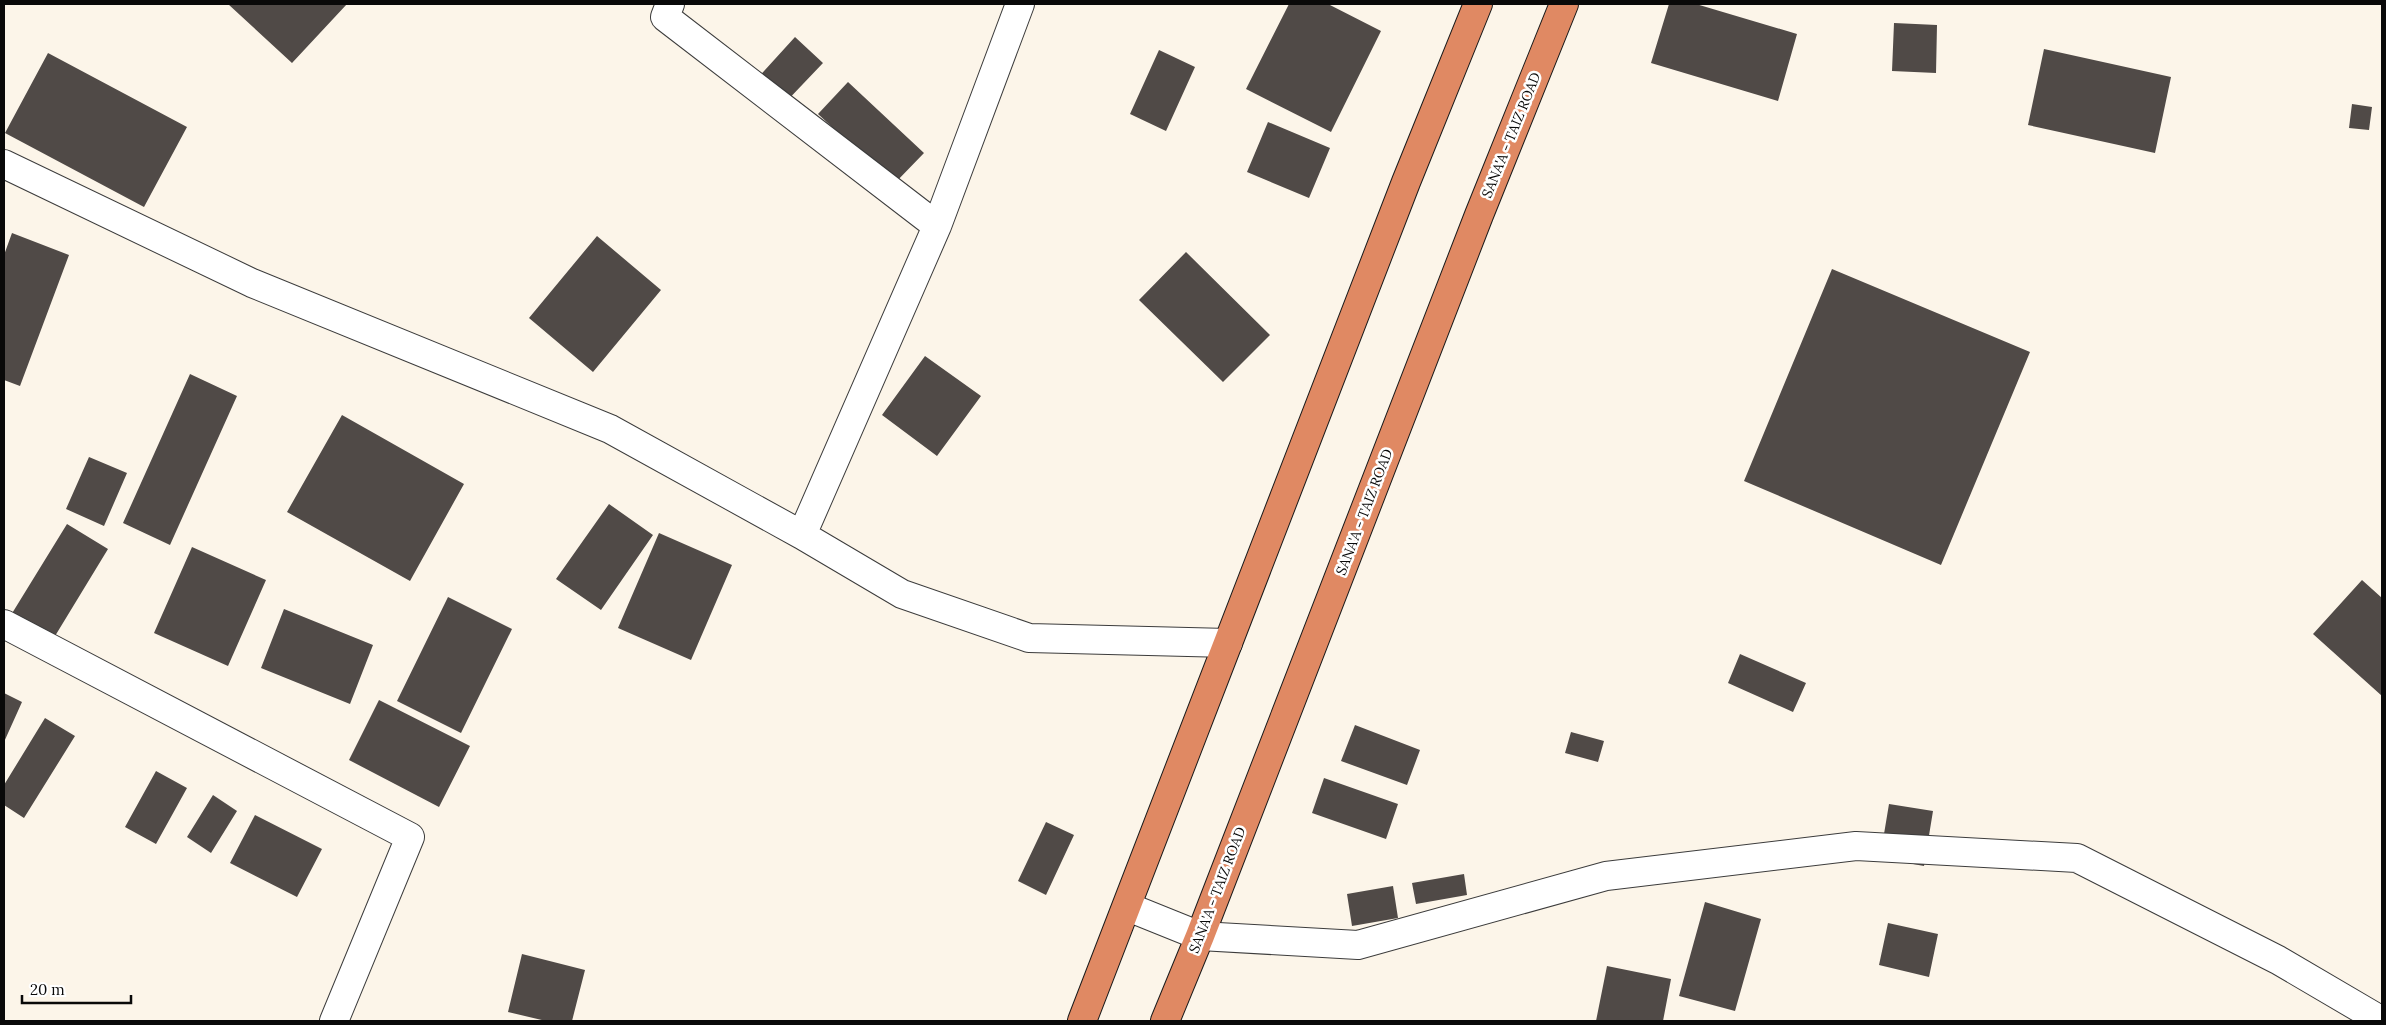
<svg xmlns="http://www.w3.org/2000/svg" width="2386" height="1025" viewBox="0 0 2386 1025" font-family="Lora,serif">
  <rect width="100%" height="100%" fill="#fcf5e9"/>
  <path fill="#504a47" d="M228 4H347L292 63Z
    M1289 4H1328L1381 31 1331 132 1246 89Z
    M1669 4H1696L1797 34 1778 101 1651 63Z
    M1894 23 1937 25 1936 73 1892 71Z
    M795 37 823 63 782 106 755 81Z
    M2044 49 2171 77 2155 153 2028 125Z
    M1159 50 1195 67 1166 131 1130 114Z
    M48 53 187 127 144 207 5 133Z
    M848 82 924 153 894 184 818 114Z
    M2352 104 2372 107 2369 130 2349 128Z
    M1268 122 1330 148 1309 198 1247 172Z
    M12 233 69 255 20 386 4 380V255Z
    M597 236 661 290 593 372 529 318Z
    M1186 252 1270 335 1223 382 1139 300Z
    M1832 269 2030 352 1941 565 1744 481Z
    M925 356 981 396 937 456 882 415Z
    M190 374 237 396 170 545 123 523Z
    M342 415 464 484 410 581 287 512Z
    M89 457 127 473 104 526 66 509Z
    M609 504 653 535 601 610 556 579Z
    M67 524 108 549 52 641 11 615Z
    M659 533 732 565 691 660 618 628Z
    M192 547 266 580 228 666 154 633Z
    M2362 580 2382 598V696L2313 634Z
    M448 597 512 629 461 733 397 701Z
    M284 609 373 645 350 704 261 668Z
    M1740 654 1806 683 1793 712 1728 683Z
    M4 693 22 702 4 742Z
    M379 700 470 746 439 807 349 760Z
    M45 718 75 736 24 818 4 805V785Z
    M1355 725 1420 750 1407 785 1341 761Z
    M1571 732 1604 741 1598 762 1565 753Z
    M156 771 187 788 156 844 125 827Z
    M1324 778 1398 804 1386 839 1312 813Z
    M213 795 237 811 211 853 187 837Z
    M1889 804 1933 811 1924 866 1880 858Z
    M255 815 322 849 297 897 230 863Z
    M1046 822 1074 835 1046 895 1018 881Z
    M1464 874 1467 895 1416 904 1412 883Z
    M1393 886 1398 918 1352 926 1347 894Z
    M1705 902 1761 919 1735 1011 1679 996Z
    M1888 923 1938 934 1929 977 1879 965Z
    M522 954 585 970 572 1021H546L508 1012Z
    M1607 966 1671 979 1663 1021H1596Z"/>
  <g fill="none" stroke-linecap="round" stroke-linejoin="round">
    <g stroke="#3c3c3c" stroke-width="30">
      <path id="minor" d="M4 164 252 283 610 429 802 535 937 226 665 17 670 4
        M937 226 1020 4
        M802 535 902 594 1029 638 1228 643
        M4 624 410 837 334 1021
        M1128 907 1200 936 1358 945 1606 876 1856 846 2077 858 2278 960 2382 1021"/>
    </g>
    <g stroke="#1a1a1a" stroke-width="30">
      <path id="highway" d="M1082 1021 1406 182 1478 4
        M1165 1021 1200 936 1479 215 1564 4"/>
    </g>
    <use href="#minor" stroke="#fff" stroke-width="28"/>
    <use href="#highway" stroke="#e08963" stroke-width="28"/>
  </g>
  <g text-anchor="middle" stroke-width="5" stroke-linejoin="round" paint-order="stroke">
    <g font-size="14" fill="#090909" stroke="#fff">
      <text transform="translate(1511 135) rotate(-68)" y="5">SANA'A - TAIZ ROAD</text>
      <text transform="translate(1364 512) rotate(-69)" y="5">SANA'A - TAIZ ROAD</text>
      <text transform="translate(1217 890) rotate(-69)" y="5">SANA'A - TAIZ ROAD</text>
    </g>
  </g>
  <rect width="2386" height="1025" fill="none" stroke="#090909" stroke-width="10"/>
  <path d="M22 995v8h109v-8" fill="none" stroke="#090909" stroke-width="2.5"/>
  <text x="30" y="995" font-size="15" fill="#090909" stroke="#ffffff" stroke-width="4" paint-order="stroke">20 m</text>
</svg>
